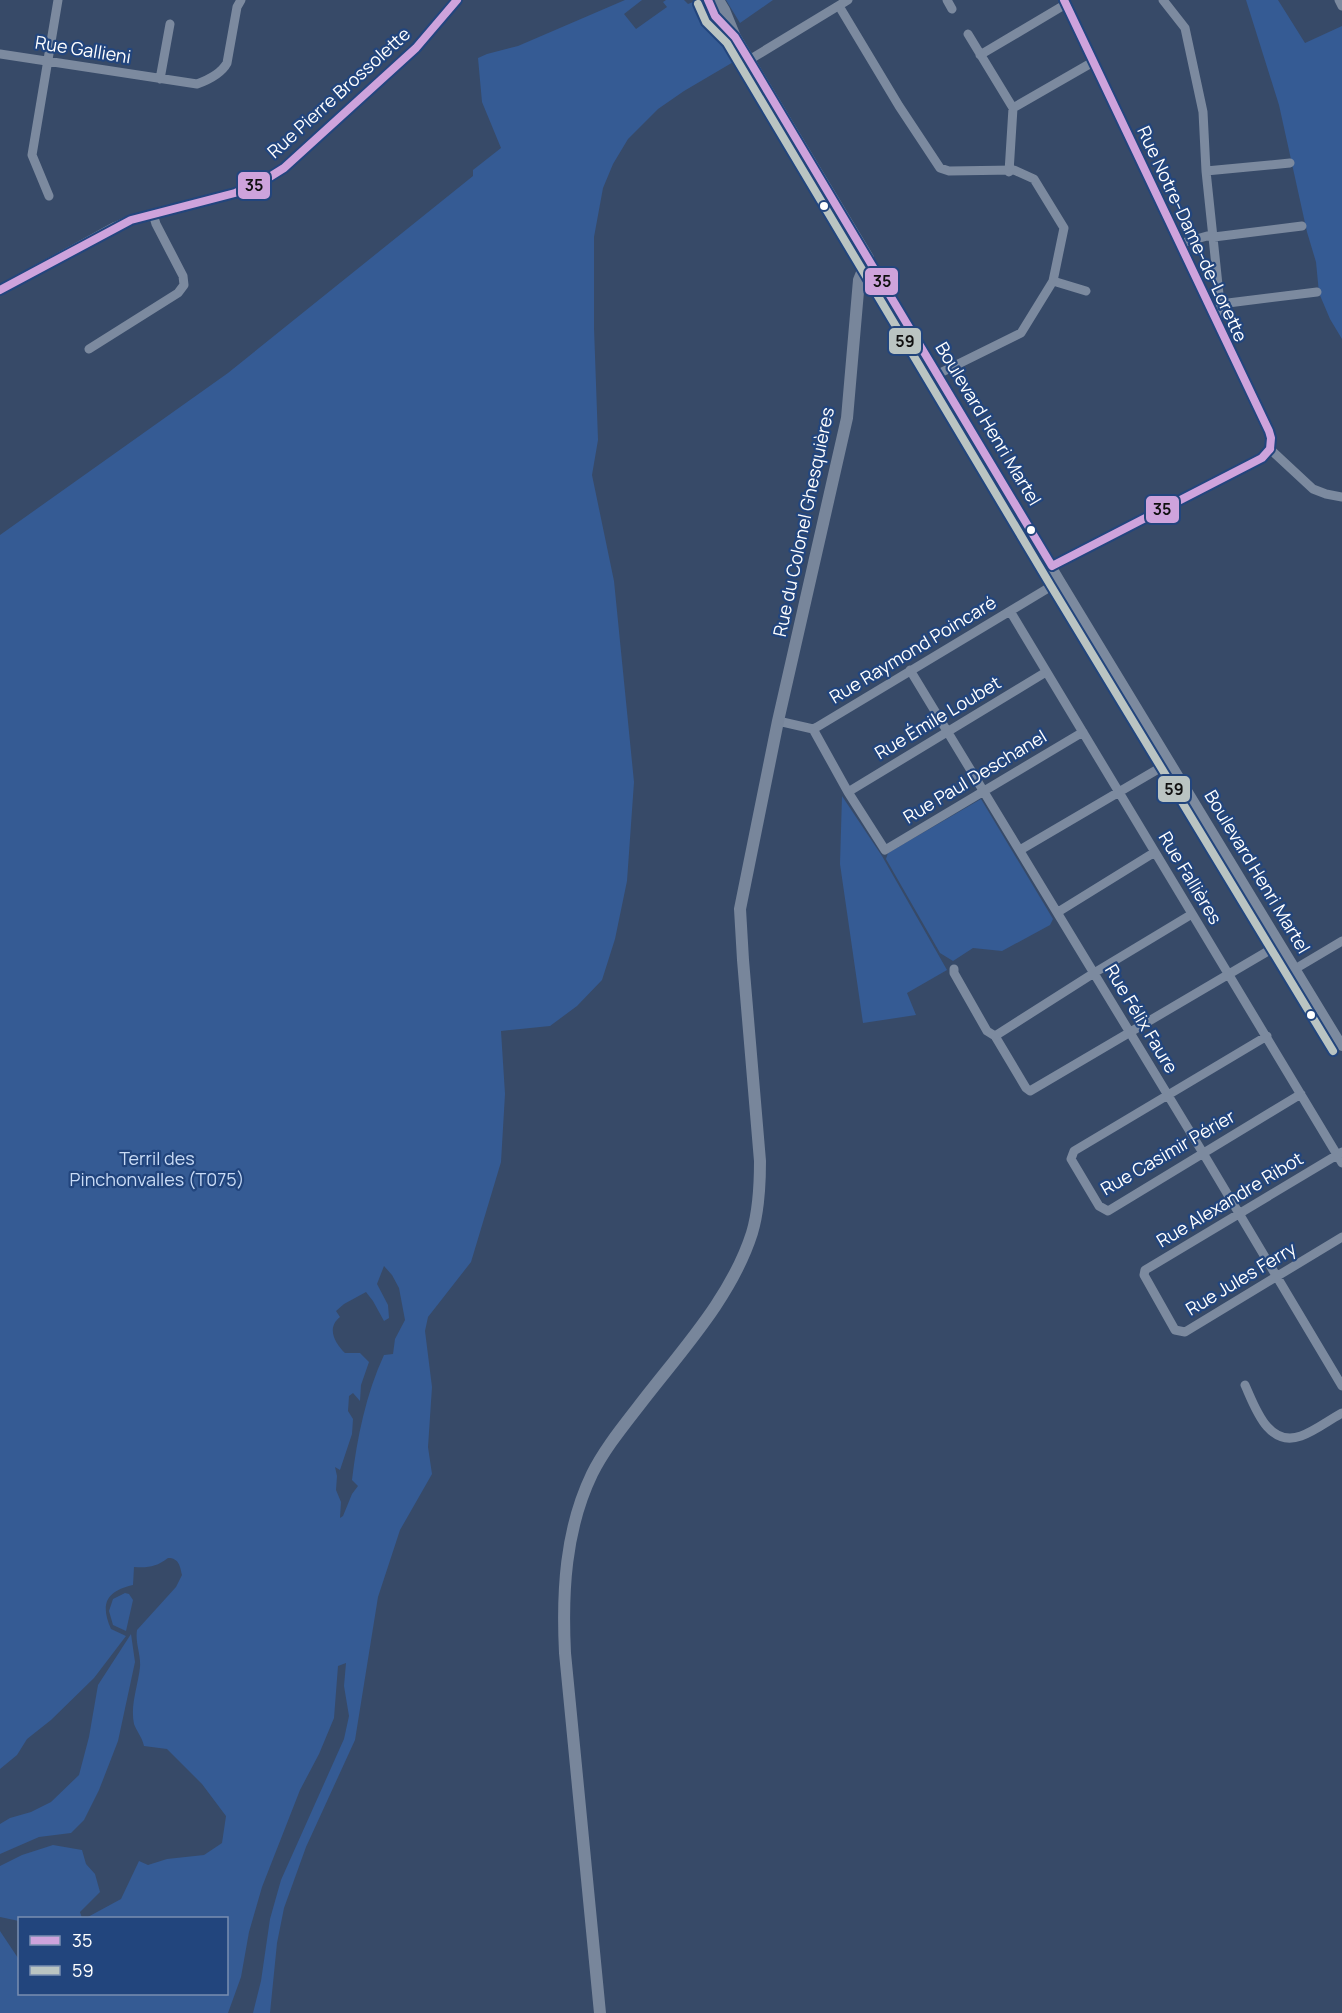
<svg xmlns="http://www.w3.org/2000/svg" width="1342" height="2013" viewBox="0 0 1342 2013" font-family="Manrope,sans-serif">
  <rect width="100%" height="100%" fill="#374a68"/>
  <path fill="#355b94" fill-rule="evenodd" d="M625 0H642L624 14 636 29 667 7 663 2 666 0H684L688 4 698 0 735 61 684 91 658 109 628 139 613 164 603 188 594 237V328L598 440 592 475 614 581 634 782 627 881 615 939 602 980 577 1006 550 1026 501 1031 505 1094 501 1162 471 1262 428 1317 425 1331 432 1387 428 1447 432 1474 400 1530 378 1597 355 1740 306 1847 284 1908 277 1943 270 2013H253L261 1981 270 1919 281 1880 344 1739 349 1716 344 1686 346 1663 338 1666 334 1718 319 1754 300 1790 262 1887 249 1932 241 1977 228 2013H0V1931L18 1958 20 1994H226V1918H86L121 1899 139 1861 148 1865 167 1859 204 1855 222 1843 226 1816 202 1784 167 1749 144 1746C142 1737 136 1730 134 1724 130 1705 138 1686 140 1667 141 1654 135 1643 137 1630L176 1587 182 1575C180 1566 179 1558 168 1558 156 1567 148 1568 134 1567L133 1585C106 1591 100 1604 111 1629L126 1636 94 1678 51 1720 27 1739 17 1755 0 1769V535L228 373 473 176V170L501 148 482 102 478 58 487 54 518 46ZM384 1266 392 1275 399 1288 405 1320 395 1339 393 1354 384 1355C366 1394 357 1438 352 1480L358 1486 352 1494 343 1516 340 1518 341 1502 336 1490 337 1476 335 1467 340 1470 352 1434 353 1419 348 1411 349 1396 353 1393 360 1401 361 1385 369 1362 360 1353H345C335 1343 326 1328 340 1317L336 1311 344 1304 366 1292 373 1301 384 1321 389 1318 388 1305 377 1284Z
    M726 0H773L740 23Z
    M1246 0H1278L1305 43 1342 26V339L1330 319 1319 293 1316 262 1307 232 1279 105Z
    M842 796 882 856 947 970 907 993 916 1015 863 1023 840 864Z
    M981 799 1053 919 1050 925 1002 951 973 948 953 961 940 953 886 859 888 853Z
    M125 1593 129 1594 133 1600 126 1631 113 1625 109 1611 113 1599Z
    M131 1634 135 1662 118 1741 99 1790 84 1820 71 1833 39 1837 0 1854V1824L10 1818 31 1812 51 1802 79 1775 89 1737 98 1685Z
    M53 1845 82 1850 86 1864 95 1874 100 1892 80 1912 82 1918H20L19 1921 0 1917V1866L22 1855Z"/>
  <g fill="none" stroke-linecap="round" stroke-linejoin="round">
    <path stroke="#7c8a9f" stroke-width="9" d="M947 0 952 9
      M1064 0 1269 431 1271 438 1270 449
      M1163 0 1185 28 1203 112 1206 171 1220 304 1216 322
      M1339 0 1342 6
      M839 6 899 106 940 168 949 171 1014 170 1034 179 1064 228 1053 281 1021 333 938 374
      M968 34 1013 108 1093 62
      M0 54 197 84C208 80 221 74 227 63L237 7 241 0
      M980 55 1066 4
      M749 60 848 0
      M160 79 170 24
      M1206 171 1290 163
      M1009 172 1013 108
      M49 196 32 155 58 0
      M1179 244 1207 236 1214 237 1302 226
      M1053 281 1086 291
      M1220 304 1317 292
      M89 349 178 293 184 285 183 276 156 224 153 214
      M1270 449 1313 489 1326 494 1342 497
      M1052 566 1262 458 1270 449
      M1010 611 1342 1163
      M910 670 1203 1153 1342 1386
      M778 721 813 729 817 727 1060 581
      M813 729 848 792 885 850 1083 732
      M848 792 1046 672
      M1020 850 1170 762
      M1058 912 1155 852
      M954 969V973L987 1031 995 1036 1026 1088 1030 1091 1280 944
      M1295 969 1342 941
      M995 1036 1094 973 1192 914
      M1267 1036 1074 1151 1071 1159 1099 1206 1108 1211 1301 1094
      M1342 1152 1145 1270 1144 1275 1175 1330 1185 1332 1342 1237
      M1245 1385C1255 1407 1268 1448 1301 1436 1315 1431 1329 1420 1342 1413"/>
    <path stroke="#7c8a9f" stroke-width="10" d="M868 258 1060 581 1342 1046
      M0 290 115 227 131 220 235 193 260 183 284 168 416 48 457 0"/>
    <path stroke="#78869b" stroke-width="12" d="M708 0 715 16 731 33
      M600 2013 565 1653C562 1593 565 1530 592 1474 604 1450 621 1429 638 1407 679 1353 731 1299 752 1233 759 1210 760 1185 760 1161L743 960 740 909 778 721 847 418 859 280 868 258 735 37 724 10 718 0"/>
    <g stroke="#22457d" stroke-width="12">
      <path id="bus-1" d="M708 0 715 16 735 37 749 60 1052 566
        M1064 0 1269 431 1271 438 1270 449
        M0 290 131 220 235 193 260 183 284 168 416 48 457 0
        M1052 566 1262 458 1270 449"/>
    </g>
    <g stroke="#22457d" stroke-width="12">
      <path id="bus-2" d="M698 4 706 22 727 43 740 65 1051 586 1333 1051"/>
    </g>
    <use href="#bus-1" stroke="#cea3dc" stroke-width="8"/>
    <use href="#bus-2" stroke="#bac4c2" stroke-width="8"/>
  </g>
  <g fill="#fff" stroke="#22457d" stroke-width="2">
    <circle cx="824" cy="206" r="5"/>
    <circle cx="1031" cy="530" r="5"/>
    <circle cx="1311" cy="1015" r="5"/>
  </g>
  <g text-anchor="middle" stroke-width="4.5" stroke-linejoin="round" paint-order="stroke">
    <g font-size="18" fill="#fff" stroke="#22457d">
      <text transform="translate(83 50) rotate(9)" y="6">Rue Gallieni</text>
      <text transform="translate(339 93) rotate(-42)" y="6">Rue Pierre Brossolette</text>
      <text transform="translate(1192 234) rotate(65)" y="6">Rue Notre-Dame-de-Lorette</text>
      <text transform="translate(988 424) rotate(59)" y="6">Boulevard Henri Martel</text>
      <text transform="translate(804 522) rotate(-78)" y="6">Rue du Colonel Ghesquières</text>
      <text transform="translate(913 650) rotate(-31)" y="6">Rue Raymond Poincaré</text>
      <text transform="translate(938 718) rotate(-31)" y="6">Rue Émile Loubet</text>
      <text transform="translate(975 777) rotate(-31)" y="6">Rue Paul Deschanel</text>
      <text transform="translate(1257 872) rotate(59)" y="6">Boulevard Henri Martel</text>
      <text transform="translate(1190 878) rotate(59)" y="6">Rue Fallières</text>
      <text transform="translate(1141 1019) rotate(59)" y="6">Rue Félix Faure</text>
      <text transform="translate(1168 1153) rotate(-30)" y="6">Rue Casimir Périer</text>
      <text transform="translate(1230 1200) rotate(-31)" y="6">Rue Alexandre Ribot</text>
      <text transform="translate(1241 1279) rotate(-31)" y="6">Rue Jules Ferry</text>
    </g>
    <g font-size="18" fill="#c9dbf5" stroke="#22457d">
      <text x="157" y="1165">Terril des<tspan x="157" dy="21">Pinchonvalles (T075)</tspan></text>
    </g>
  </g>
  <g stroke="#22457d" stroke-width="2">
    <rect x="237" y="171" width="34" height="29" rx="6" fill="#cea3dc"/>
    <rect x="864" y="267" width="35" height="29" rx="6" fill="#cea3dc"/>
    <rect x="888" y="327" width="34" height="28" rx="6" fill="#bac4c2"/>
    <rect x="1145" y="495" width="35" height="29" rx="6" fill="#cea3dc"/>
    <rect x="1157" y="775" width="34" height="28" rx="6" fill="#bac4c2"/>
  </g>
  <g font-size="16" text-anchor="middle" font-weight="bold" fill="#111">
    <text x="254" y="191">35</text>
    <text x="882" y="287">35</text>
    <text x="905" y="347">59</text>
    <text x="1162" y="515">35</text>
    <text x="1174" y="795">59</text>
  </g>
  <rect x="18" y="1917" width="210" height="78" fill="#22457d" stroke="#7a8fb1" stroke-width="1.5"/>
  <rect x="30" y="1936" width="30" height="9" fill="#cea3dc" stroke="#7a8fb1" stroke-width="1.5"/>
  <text x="72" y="1947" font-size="18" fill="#ffffff">35</text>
  <rect x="30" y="1966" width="30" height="9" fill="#bac4c2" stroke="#7a8fb1" stroke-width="1.5"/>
  <text x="72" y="1977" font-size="18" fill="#ffffff">59</text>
</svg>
